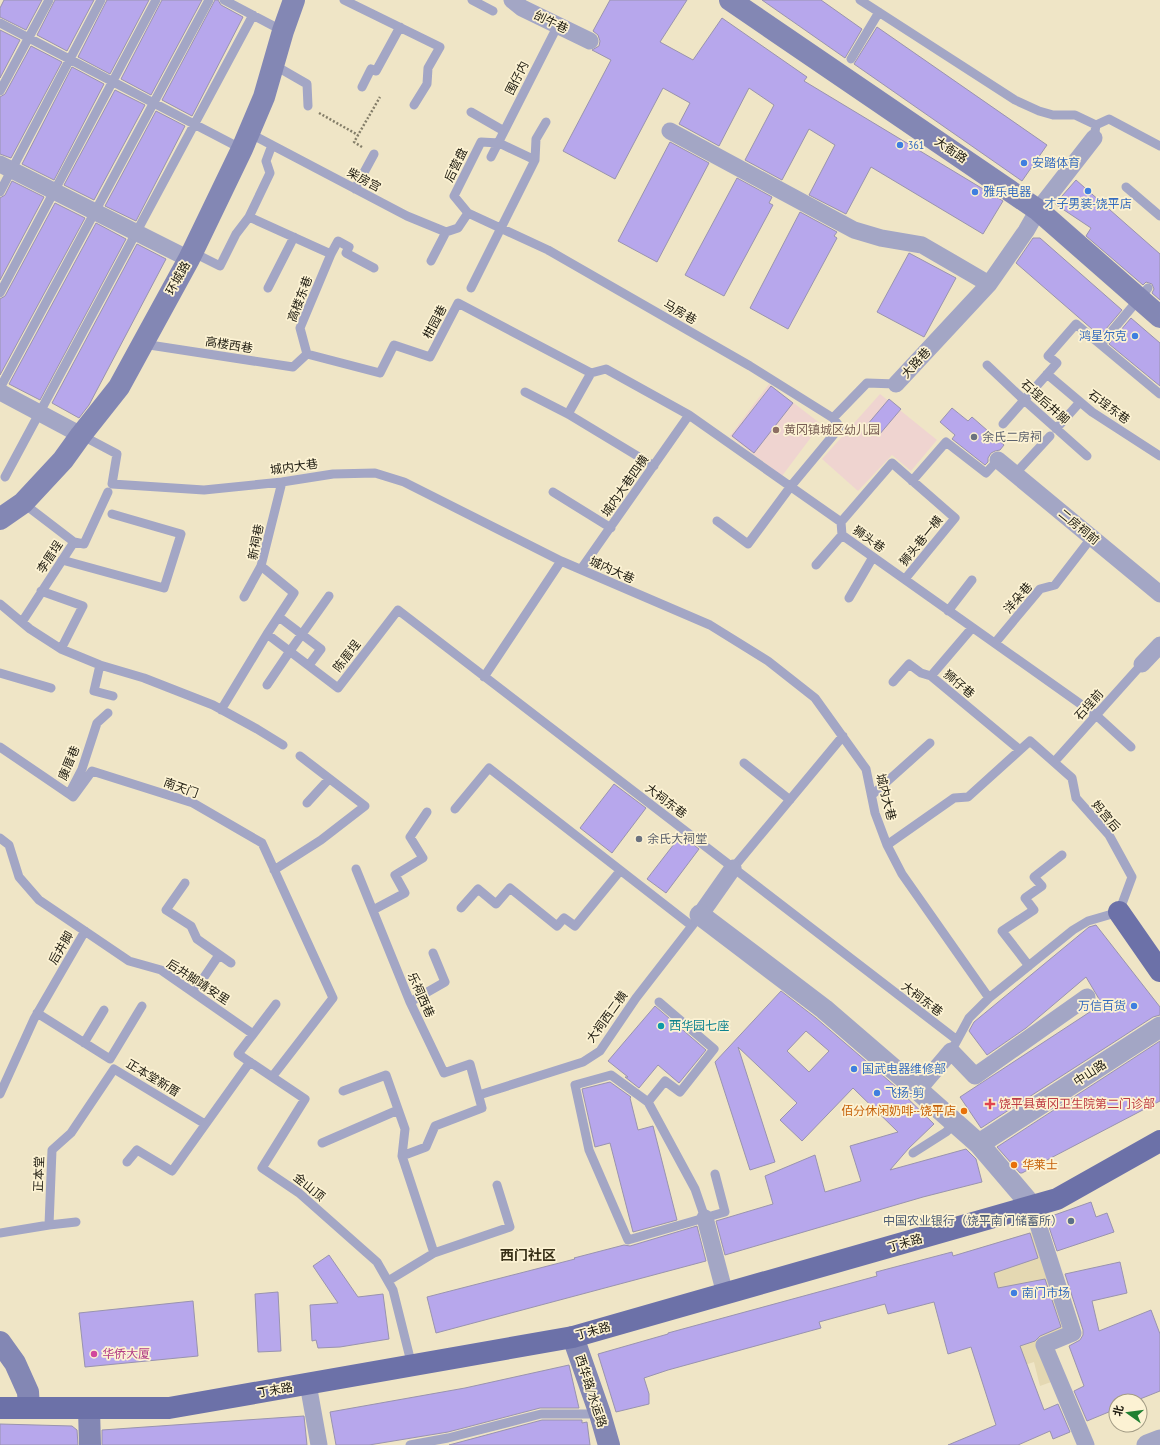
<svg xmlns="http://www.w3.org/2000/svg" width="1160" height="1445" viewBox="0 0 1160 1445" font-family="'PT Sans Narrow','Noto Sans SC',sans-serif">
  <rect width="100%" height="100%" fill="#efe5c6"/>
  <path fill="#e4d8b2" d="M1035 1231 1065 1332 1053 1345 1065 1377 1040 1386 1034 1362 1003 1372 963 1253Z"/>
  <path fill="#efd4d0" d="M769 384 821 424 782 476 730 436Z
    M880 394 937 440 911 471 892 455 858 491 822 459Z"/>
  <path fill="#b7a7ec" stroke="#9993af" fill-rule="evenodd" d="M4 0H42L26 30 0 17V8Z
    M55 0H94L67 51 37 35Z
    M107 0H149L110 74 78 57Z
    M162 0H202L151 95 121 79Z
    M215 0H218L221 5 243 17 192 116 162 100Z
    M610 0H687L660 42 693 60 722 18 807 77 804 81 1003 201 983 234 871 167 846 214 809 195 835 145 809 129 782 180 745 160 774 105 749 88 719 146 679 124 690 103 663 88 615 179 563 151 611 60 592 50 599 46 600 41 598 35 593 31Z
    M762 0H821L862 29 845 58Z
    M877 27 1047 145 1022 181 854 64Z
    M0 30 20 40 0 78Z
    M31 46 62 62 11 158 0 154V97L5 94Z
    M72 67 104 84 54 180 22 164Z
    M115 90 145 105 94 200 64 185Z
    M156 111 185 126 136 221 105 206Z
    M670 142 709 163 657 262 618 241Z
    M737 178 772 197 769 203 773 205 724 296 685 275Z
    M1076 180 1160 254V300L1152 293 1154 289 1152 284 1146 282 1143 285 1086 236 1091 228 1055 204Z
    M12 181 44 197 0 280V198L5 195Z
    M55 203 85 218 0 375V299L5 296Z
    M800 212 837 232 834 236 837 238 788 329 750 308Z
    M96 223 126 239 40 400 9 384Z
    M1033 238H1040L1122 310 1100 336 1016 263Z
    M137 244 166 259 89 405 79 418 52 403Z
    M909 253 956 278 924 337 877 312Z
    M1131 318 1160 343V386L1109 344Z
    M771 386 793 403 754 453 732 436Z
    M889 399 901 409 879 435 867 425Z
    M952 408 968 421 972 417 1004 445 1000 450 995 451 991 453 988 458V462L985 465 952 439 955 435 940 422Z
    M614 784 646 808 612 853 580 828Z
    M681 835 699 849 666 893 647 879Z
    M1096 925 1160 1007V1015L1153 1017 981 1128 960 1097 1102 1004 1086 977 1026 1028 987 1055 969 1031 974 1022 1089 927Z
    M781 991 816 1018 896 1087 934 1124 909 1148 890 1170 966 1149 976 1159 982 1182 923 1197 725 1255 716 1221 773 1204 765 1176 815 1155 825 1192 861 1181 850 1146 898 1132 853 1088 802 1141 780 1120 797 1103 738 1047 775 1162 750 1170 715 1062ZM806 1031 829 1051 809 1072 787 1051Z
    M655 1006 706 1050 679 1083 658 1065 639 1088 625 1077H628L608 1061Z
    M1160 1041V1101L1022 1173H1020L997 1147Z
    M610 1082 631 1097 630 1098 638 1130 653 1126 677 1220 633 1232 610 1143 595 1147 582 1089Z
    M1091 1202 1096 1217 1107 1213 1114 1232 1057 1251 1046 1218Z
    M697 1226 706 1261 436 1333 427 1297 575 1259 574 1258 624 1245 630 1246Z
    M1030 1233 1038 1258 994 1273 998 1288 1045 1279 1061 1327 1040 1336 1035 1341 1020 1346 1044 1410 1058 1404 1070 1432 1053 1439 1050 1431 1018 1445H948L996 1425 971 1347 948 1354 934 1302 888 1314 885 1304 819 1322 821 1328 668 1370 644 1378 649 1394V1404L616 1412 598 1354 668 1334V1333L877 1276 876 1272 952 1252 953 1256Z
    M329 1255 358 1297 383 1294 389 1339 340 1347 318 1348 316 1340 312 1341 310 1305 338 1303 313 1266Z
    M1120 1262 1127 1293 1092 1301 1099 1331 1151 1310 1160 1334V1391L1135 1401H1116V1409L1087 1421 1074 1391 1084 1386 1069 1346 1080 1340 1083 1335V1330L1065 1274Z
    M278 1292 281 1351 258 1352 255 1294Z
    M193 1301 198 1356 85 1367 79 1313Z
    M569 1365 579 1408H540L448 1432 369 1445H336L330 1412 465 1388Z
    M304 1416 307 1445H102V1430Z
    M542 1420H582V1423L587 1422 590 1445H449Z
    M0 1424 72 1426 77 1430 78 1445H0Z"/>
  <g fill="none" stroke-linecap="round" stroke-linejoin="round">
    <path stroke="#837d68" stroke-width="2.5" stroke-dasharray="2 2" stroke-linecap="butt" d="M319 113 358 135
      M362 147 354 142 380 97"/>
    <path stroke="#a3a6c5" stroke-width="9" d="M224 0 283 31
      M344 0 440 47 428 68 427 84 414 105
      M472 0 493 11
      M860 0 1015 100 1039 111 1053 115H1075L1096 125 1094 138
      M0 23 242 149
      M851 59 879 12
      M274 65 307 84 308 106
      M362 87 371 69 376 71 400 27
      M0 91 49 0
      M471 112 504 131
      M1096 125 1109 119 1160 146
      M249 133 407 216 446 232
      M491 157 558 25
      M535 160 536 139 546 122
      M1126 187 1160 216
      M355 189 374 154
      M0 192 101 0
      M468 213 454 196 481 142 499 143 535 160 471 288
      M249 217 331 254
      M446 232 458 228 468 213 548 250 750 366 833 418 840 427 791 486 748 544 717 521
      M192 252 220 266 236 234 249 217 270 173 266 161 272 145
      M431 261 446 232
      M268 288 294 237
      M0 293 156 0
      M143 344 293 367 307 354
      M1101 344 1148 288
      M307 354 380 373 394 345 430 357 458 303 591 373
      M307 354 300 328 331 254 338 241 349 247 346 253 374 268
      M987 365 1024 400 1087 456
      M591 373 606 369 689 415 841 522 842 535 1096 715 1131 747
      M1047 374 1092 412 1160 456
      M0 388 209 0
      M525 392 568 414 654 466
      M568 414 591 373
      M833 418 867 383 896 384
      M1003 424 1057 363 1048 356 1076 324 1160 394
      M1056 429 1080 402
      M81 435 117 454 112 484 204 490 282 482 333 474 375 473 404 482 561 561 710 625 768 661 815 698 866 769 875 813 887 845 902 874 989 998
      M1015 474 1050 436
      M5 477 253 15
      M912 481 946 442 986 473 998 460
      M553 492 611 528
      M23 503 74 542
      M841 522 892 463 955 518 905 579
      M62 560 164 588 181 534 112 514
      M816 565 842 535
      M581 569 689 415
      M41 591 83 606 61 649
      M244 597 261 566
      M849 598 873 557
      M0 604 30 629 61 649 100 665 144 678 213 705 257 729 283 745
      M948 611 972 580
      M279 617 321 649 309 665
      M22 622 74 542 84 544 108 492
      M972 628 931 676 1020 750
      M267 634 338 688 398 610 957 1040
      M995 643 1040 589 1055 585 1092 537
      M100 665 94 691 113 696
      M0 673 51 688
      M484 677 561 561
      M893 682 909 664 921 673 931 676
      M267 685 290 651 329 596
      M221 710 267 634 294 593 261 566 282 482
      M0 747 69 794 82 769 97 723 108 713
      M1055 761 1142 664
      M744 763 790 800
      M69 794 73 797 92 771 193 803 262 843 333 998 272 1077
      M872 795 930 743
      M307 803 329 779
      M455 809 489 768 692 926
      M0 838 9 845 19 877 39 900 129 961 161 970 253 1034
      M887 845 954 798 968 797 1030 741 1072 778 1076 798 1109 835 1132 877 1119 912 1088 921 1073 930 989 998 969 1018 955 1044
      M733 868 843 736
      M356 869 410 1002 444 1073 470 1064 482 1108 435 1126 426 1147 402 1156
      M274 870 321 840 365 806 300 756
      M185 883 166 910 191 926 197 939 231 963
      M461 908 478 889 496 904 510 888 557 926 564 918 575 926 620 871
      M373 910 405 893 395 875 423 858 410 837 427 812
      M1029 966 1002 931 1034 910 1025 898 1042 886 1034 877 1062 855
      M194 992 219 955
      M410 1002 445 982 433 953
      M276 1004 238 1054 305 1099 262 1168 299 1193 377 1262 393 1290 412 1366
      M37 1013 110 1059 142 1006
      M84 1043 104 1010
      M343 1091 386 1075 405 1129 402 1156 434 1253 388 1281
      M0 1094 34 1019 85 931
      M479 1095 583 1062 600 1051 636 998 695 922
      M648 1102 665 1081 680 1092 714 1049 659 1002
      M322 1143 398 1110
      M913 1153 946 1132 955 1123
      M127 1162 137 1150 172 1171 250 1062
      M705 1218 695 1189 648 1102 611 1075 575 1085 589 1150 628 1240 725 1212 715 1174
      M49 1225 52 1150 71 1133 114 1069 205 1124
      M0 1233 49 1225 76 1222
      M434 1253 510 1227 497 1185
      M410 1445 448 1438 541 1414H600"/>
    <path stroke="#a3a6c5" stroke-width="17" d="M512 0 522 8 590 41
      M670 131 854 230 881 238 922 245 989 284
      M0 164 189 259
      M896 384 989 284 1026 231 1038 210 1094 138
      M0 392 81 435
      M998 460 1160 594
      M1142 664 1160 645
      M700 915 733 868
      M918 1090 951 1051 975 1076 1087 997
      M1032 1206 1073 1333 1044 1345 1086 1445
      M705 1218 725 1294
      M308 1384 319 1445"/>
    <path stroke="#a3a6c5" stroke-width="21" d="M700 915 824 1009 918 1090 979 1144 1032 1206
      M979 1144 1160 1027
      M1147 1445 1160 1440"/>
    <path stroke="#8387b4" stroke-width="22" d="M730 0 1038 210 1160 317
      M0 519 23 503 63 460 81 435 119 387 189 259 242 149 264 97 283 31 294 0
      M573 1337 600 1414 609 1445
      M0 1342 15 1363 28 1392 29 1408
      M89 1409 90 1445"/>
    <path stroke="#6c71a8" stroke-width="22" d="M1119 912 1160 971
      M0 1408H169L573 1337 1057 1199 1160 1141"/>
  </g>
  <g fill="#3f7fe0" stroke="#fcf2d3" stroke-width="1.5">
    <circle cx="900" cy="145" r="4"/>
    <circle cx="1024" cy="163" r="4"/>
    <circle cx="1088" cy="191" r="4"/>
    <circle cx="975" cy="192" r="4"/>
    <circle cx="1135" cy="336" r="4"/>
    <circle cx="1134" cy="1006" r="4"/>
    <circle cx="854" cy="1069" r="4"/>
    <circle cx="877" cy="1093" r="4"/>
    <circle cx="1014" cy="1293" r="4"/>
  </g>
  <circle fill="#8d6e63" stroke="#fcf2d3" stroke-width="1.5" cx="776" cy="430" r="4"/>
  <g fill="#6b7280" stroke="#fcf2d3" stroke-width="1.5">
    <circle cx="974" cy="437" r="4"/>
    <circle cx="639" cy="839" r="4"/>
  </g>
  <circle fill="#0f9aa8" stroke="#fcf2d3" stroke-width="1.5" cx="661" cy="1026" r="4"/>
  <path fill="#e0444e" stroke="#fcf2d3" stroke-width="1.5" d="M988 1098h4v4h4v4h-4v4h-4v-4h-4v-4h4z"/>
  <g fill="#e8710a" stroke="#fcf2d3" stroke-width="1.5">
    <circle cx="964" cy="1111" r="4"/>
    <circle cx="1014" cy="1165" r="4"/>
  </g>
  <circle fill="#5c6f8a" stroke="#fcf2d3" stroke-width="1.5" cx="1071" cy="1221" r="4"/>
  <circle fill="#d1479c" stroke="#fcf2d3" stroke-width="1.5" cx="94" cy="1354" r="4"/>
  <g text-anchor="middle" stroke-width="3.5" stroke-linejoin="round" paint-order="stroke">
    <g font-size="12" fill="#1d1a0f" stroke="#fcf2d3">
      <text transform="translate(551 22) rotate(26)" y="4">刣牛巷</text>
      <text transform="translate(517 78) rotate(-63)" y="4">围仔内</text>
      <text transform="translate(951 150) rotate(34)" y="4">大衙路</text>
      <text transform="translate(456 165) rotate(-64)" y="4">后营盘</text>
      <text transform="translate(364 180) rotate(28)" y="4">柴房宫</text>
      <text transform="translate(178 278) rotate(-61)" y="4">环城路</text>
      <text transform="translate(300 299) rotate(-69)" y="4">高楼东巷</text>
      <text transform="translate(680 312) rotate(30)" y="4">马房巷</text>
      <text transform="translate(435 322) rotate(-62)" y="4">柑园巷</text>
      <text transform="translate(229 345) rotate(9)" y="4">高楼西巷</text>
      <text transform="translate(916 363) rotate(-47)" y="4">大路巷</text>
      <text transform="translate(1045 402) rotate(42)" y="4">石埕后井脚</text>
      <text transform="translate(1109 407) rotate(36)" y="4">石埕东巷</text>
      <text transform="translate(294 467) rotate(-8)" y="4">城内大巷</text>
      <text transform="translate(625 486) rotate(-55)" y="4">城内大巷四横</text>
      <text transform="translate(1079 527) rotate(39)" y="4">二房祠前</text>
      <text transform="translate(869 539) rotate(35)" y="4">狮头巷</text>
      <text transform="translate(921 541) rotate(-51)" y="4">狮头巷一横</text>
      <text transform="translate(256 542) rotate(-79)" y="4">新祠巷</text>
      <text transform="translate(50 557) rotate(-57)" y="4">李厝埕</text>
      <text transform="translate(612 570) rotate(24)" y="4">城内大巷</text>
      <text transform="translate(1018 598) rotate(-49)" y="4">洋朵巷</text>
      <text transform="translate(347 656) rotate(-52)" y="4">陈厝埕</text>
      <text transform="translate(959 684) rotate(40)" y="4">狮仔巷</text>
      <text transform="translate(1089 705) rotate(-48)" y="4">石埕前</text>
      <text transform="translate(69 763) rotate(-67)" y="4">康厝巷</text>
      <text transform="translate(181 788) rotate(20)" y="4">南天门</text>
      <text transform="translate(886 797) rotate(76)" y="4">城内大巷</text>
      <text transform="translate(666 801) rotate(37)" y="4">大祠东巷</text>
      <text transform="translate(1106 816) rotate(50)" y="4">妈宫后</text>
      <text transform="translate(61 948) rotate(-60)" y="4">后井脚</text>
      <text transform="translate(198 982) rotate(33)" y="4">后井脚靖安里</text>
      <text transform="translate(421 995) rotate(66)" y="4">乐祠西巷</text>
      <text transform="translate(922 999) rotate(37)" y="4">大祠东巷</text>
      <text transform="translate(607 1017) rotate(-54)" y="4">大祠西二横</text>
      <text transform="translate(1090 1073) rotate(-33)" y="4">中山路</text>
      <text transform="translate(153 1078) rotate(31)" y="4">正本堂新厝</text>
      <text transform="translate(39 1174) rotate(-88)" y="4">正本堂</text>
      <text transform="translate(309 1187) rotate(39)" y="4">金山顶</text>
      <text transform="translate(905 1243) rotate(-16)" y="4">丁未路</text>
      <text transform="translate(593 1331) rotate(-15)" y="4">丁未路</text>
      <text transform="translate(275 1390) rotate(-10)" y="4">丁未路</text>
      <text transform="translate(591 1391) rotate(72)" y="4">西华路/水运路</text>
    </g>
    <g font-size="12" fill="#366cbe" stroke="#fcf2d3" text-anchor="start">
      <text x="908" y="149">361</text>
      <text x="1032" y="167">安踏体育</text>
      <text x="983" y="196">雅乐电器</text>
      <text x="1088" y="208" text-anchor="middle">才子男装-饶平店</text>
      <text x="1127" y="340" text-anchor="end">鸿星尔克</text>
      <text x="1126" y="1010" text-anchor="end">万信百货</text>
      <text x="862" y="1073">国武电器维修部</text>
      <text x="885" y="1097">飞扬-剪</text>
      <text x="1022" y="1297">南门市场</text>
    </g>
    <g font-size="12" fill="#785e54" stroke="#fcf2d3" text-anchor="start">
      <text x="784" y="434">黄冈镇城区幼儿园</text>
    </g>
    <g font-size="12" fill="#5b616d" stroke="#fcf2d3" text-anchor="start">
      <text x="982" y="441">余氏二房祠</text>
      <text x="647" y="843">余氏大祠堂</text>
    </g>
    <g font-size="12" fill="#0d838f" stroke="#fcf2d3" text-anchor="start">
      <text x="669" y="1030">西华园七座</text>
    </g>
    <g font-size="12" fill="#be3a42" stroke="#fcf2d3" text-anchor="start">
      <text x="999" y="1108">饶平县黄冈卫生院第二门诊部</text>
    </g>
    <g font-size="12" fill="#c56008" stroke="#fcf2d3" text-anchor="end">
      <text x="956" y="1115">佰分休闲奶啡--饶平店</text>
      <text x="1022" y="1169" text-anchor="start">华莱士</text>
    </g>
    <g font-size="12" fill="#4e5e75" stroke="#fcf2d3" text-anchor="end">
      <text x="1063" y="1225">中国农业银行（饶平南门储蓄所）</text>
    </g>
    <g font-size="12" fill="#b23c85" stroke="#fcf2d3" text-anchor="start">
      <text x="102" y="1358">华侨大厦</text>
    </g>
    <g font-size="14" font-weight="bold" fill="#372f16" stroke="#fcf2d3">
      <text x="528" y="1260">西门社区</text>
    </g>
  </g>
  <g transform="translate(1128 1413) rotate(284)"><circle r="19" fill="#fcf2d3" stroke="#a39c85"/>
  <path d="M0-3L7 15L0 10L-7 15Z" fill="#208032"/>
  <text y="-6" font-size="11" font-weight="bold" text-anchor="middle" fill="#1d1a0f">北</text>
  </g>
</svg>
